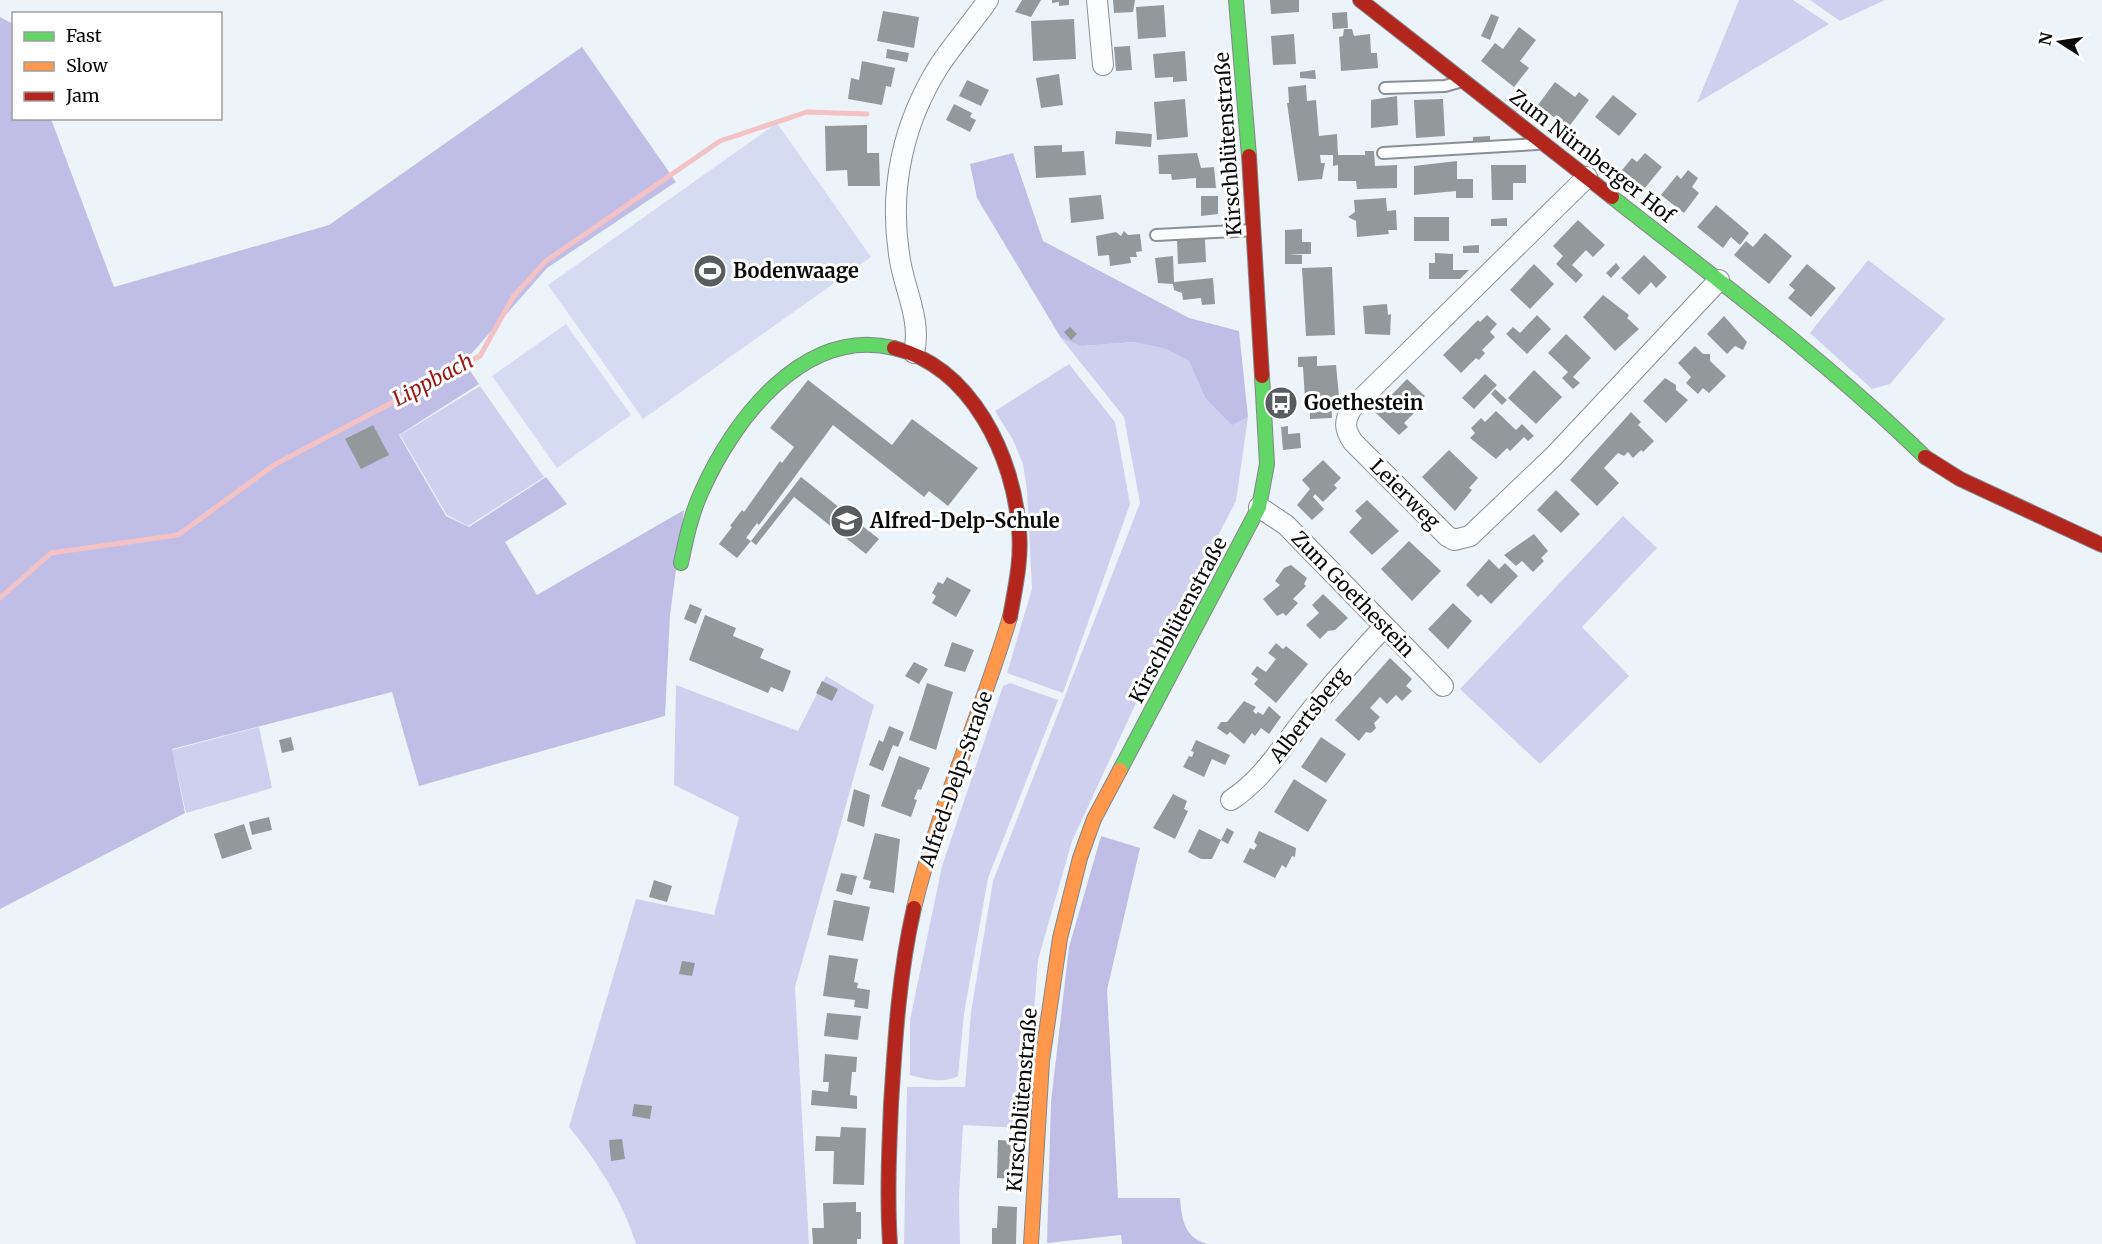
<svg xmlns="http://www.w3.org/2000/svg" width="2102" height="1244" viewBox="0 0 2102 1244" font-family="Merriweather,serif">
  <rect width="100%" height="100%" fill="#edf4f9"/>
  <path fill="#cfd0f0" d="M1739 0H1793L1829 24 1697 103Z
    M1810 0H1885L1840 21Z
    M1868 260 1945 319 1890 384 1872 389 1810 333Z
    M1061 338 1083 346 1134 342 1166 349 1189 361 1205 398 1232 424 1248 417 1236 501 1177 615 1072 841 1038 960 1025 1128 963 1125 959 1197 960 1244H904L907 1087H965L971 1012 993 881 1140 503 1124 417Z
    M1069 364 1115 422 1130 504 1063 693 1007 673 1032 589 1027 490 1023 464 1013 440 995 411Z
    M480 386 544 477 468 526 447 515 400 435Z
    M1623 516 1657 548 1582 627 1629 676 1540 764 1460 689Z
    M826 676 874 705 795 987 809 1244H636C623 1202 597 1161 569 1127L636 899 714 915 739 817 674 785 676 685 798 731Z
    M1010 683 1058 700 988 878 964 1014 958 1076C945 1084 924 1079 910 1075V1020L942 866 1003 686Z
    M259 727 272 788 186 813 172 750Z"/>
  <path fill="#c0bee7" d="M0 17 13 24 14 118 51 119 114 287 329 225 582 47 676 182 547 268 464 362 479 384 399 435 446 516 469 527 546 477 567 504 505 542 537 595 684 510 670 615 665 716 419 786 392 692 172 749 185 813 0 909Z
    M1013 153 1043 241 1189 318 1239 331 1248 417 1232 425 1205 398 1189 361 1166 349 1134 342 1082 346 1061 338 977 198 970 164Z
    M1101 836 1140 848 1107 990 1118 1198H1180C1182 1220 1184 1237 1207 1244H1122L1121 1235 1047 1243 1051 1102 1069 947Z"/>
  <path fill="#d6dbf4" d="M777 123 871 257 643 419 548 285Z
    M566 324 631 415 557 468 492 376Z"/>
  <g fill="none" stroke-linecap="round" stroke-linejoin="round">
    <path stroke="#f3c2c4" stroke-width="5" d="M0 598 51 553 178 535 274 465 480 356 513 297 546 261 720 141 807 112 867 114"/>
  </g>
  <path fill="#93999b" d="M1022 0H1041L1031 17 1015 12Z
    M1052 0H1069V5L1059 6V2L1052 3Z
    M1113 0H1135L1133 12 1114 13Z
    M1270 0H1299V12L1271 14Z
    M1164 5 1166 37 1138 39 1136 7Z
    M883 11 919 17 914 48 877 41Z
    M1347 12 1348 28 1333 29 1332 13Z
    M1491 14 1499 17 1490 40 1481 36Z
    M1074 19 1076 59 1033 61 1031 21Z
    M1519 27 1536 40 1520 61 1529 68 1514 87 1481 61 1495 43 1503 49Z
    M1344 29H1352L1354 36 1370 34 1371 53H1377L1378 68 1341 71 1339 37 1343 36Z
    M1294 34 1296 64 1273 65 1271 36Z
    M1130 46 1132 70 1116 71 1114 47Z
    M887 49 909 53 907 62 886 58Z
    M1185 51 1187 81 1173 82V77L1155 78 1153 54Z
    M862 61 895 68 891 87 886 86 882 105 848 99 851 78 859 80Z
    M1315 70 1316 79 1300 78V72Z
    M1059 74 1063 105 1041 108 1036 78Z
    M967 80 989 90 981 106 959 96Z
    M1555 82 1575 97 1579 92 1589 100 1568 128 1538 105Z
    M1306 85 1307 101 1316 100 1319 136 1337 134 1338 155H1365V151H1374L1375 166 1397 165V188L1357 189 1356 181H1338V165L1333 166V155H1320L1321 163H1325L1322 179 1298 181 1287 103H1289L1288 87Z
    M1613 95 1637 114 1619 136 1595 117Z
    M1397 96 1398 125 1371 128V100Z
    M1185 99 1188 137 1157 140 1154 102Z
    M1443 99 1445 136 1416 138 1414 100Z
    M954 104 972 113 970 117 976 120 970 132 946 120Z
    M867 125V153H879L880 186H848L847 170 826 171 825 126Z
    M1116 131 1152 134 1151 147 1115 144Z
    M1490 136V146H1473V137Z
    M1062 145V152L1084 151 1086 175 1036 178 1034 146Z
    M1197 153 1201 168 1214 167 1216 188H1196V178L1172 180 1171 174H1159L1158 155Z
    M1645 153 1662 167 1645 188 1622 170 1632 158 1637 162Z
    M1457 161V179H1473V198H1456V191L1414 195V166Z
    M1491 165H1526V183H1513V200H1492Z
    M1688 170 1698 178 1692 187 1699 193 1684 213 1661 195 1677 175 1681 179Z
    M1101 195 1104 219 1071 223 1069 198Z
    M1201 196H1218V214L1201 216Z
    M1386 198 1387 211 1396 210 1397 230H1388L1389 234 1357 237 1356 221 1348 217 1355 212 1354 200Z
    M1716 205 1749 233 1740 245 1731 237 1723 248 1697 227Z
    M1414 217H1449V241H1414Z
    M1507 218V226H1491V219Z
    M1578 220 1605 245 1593 257 1586 250 1572 265 1583 275 1576 283 1556 264 1563 256 1553 246Z
    M1302 229V242H1311V254H1288L1302 255V264H1285V230Z
    M1124 231 1128 235 1140 234 1142 251 1136 252 1137 257H1130L1131 263 1110 266 1109 255 1098 256 1096 236 1116 232 1121 236Z
    M1765 233 1792 256 1769 284 1734 255 1746 241 1753 247Z
    M1205 239 1206 262 1178 264 1177 240Z
    M1479 245V253H1463V246Z
    M1435 253 1453 254V270H1469L1460 279H1429V263H1435Z
    M1644 255 1667 277 1656 288 1651 282 1639 295 1621 278Z
    M1173 256 1174 282 1213 278 1215 304 1202 305 1201 298 1183 300 1182 293 1174 290 1173 284 1158 283 1155 258Z
    M1616 263 1620 268 1611 278 1606 273Z
    M1534 264 1554 284 1530 309 1510 290Z
    M1807 264 1836 288 1811 317 1788 298 1795 290 1789 285Z
    M1332 267 1335 335 1306 336 1302 268Z
    M1603 295 1629 315 1627 318 1639 329 1615 351 1583 317Z
    M1387 304 1388 315 1391 314 1390 335 1365 334 1363 306Z
    M1487 315 1497 324 1490 332 1495 337 1482 350 1485 353 1479 360 1476 358 1461 373 1443 355 1478 320 1480 322Z
    M1537 315 1551 329 1527 354 1506 334 1513 327 1520 333Z
    M1724 316 1747 342 1743 350 1735 346 1727 354 1707 334Z
    M1070 327 1077 334 1071 340 1064 332Z
    M1566 334 1591 358 1573 377 1580 383 1573 389 1562 378 1568 372 1548 353Z
    M1695 346 1703 354H1710V361L1726 376 1709 393 1703 388 1698 394 1686 383 1691 377 1678 363Z
    M1317 356V366L1336 365 1339 397 1331 398 1332 418 1310 419 1309 399H1305L1303 367H1298V357Z
    M1534 370 1562 397 1536 424 1508 398Z
    M1485 374 1497 385 1474 409 1462 398Z
    M1665 378 1676 385V390L1688 400 1666 423 1643 401Z
    M1407 379 1425 396 1413 409 1416 411 1404 423 1408 427 1399 435 1375 412Z
    M808 380 892 445 912 419 978 468 948 506 929 491 924 497 833 425 759 525 757 523 746 538 751 541 737 558 719 544 732 527 730 526 742 510 744 512 780 461 782 463 794 447 770 428Z
    M1495 389 1507 400 1502 405 1491 394Z
    M1496 411 1516 430 1522 424 1534 436 1528 441 1524 437 1510 451 1507 448 1496 459 1470 438 1475 433 1471 428 1481 418 1485 422Z
    M1631 412 1641 422 1638 425 1654 441 1643 452 1641 450 1633 458 1628 452 1624 456 1618 453 1604 468 1619 483 1597 506 1570 480Z
    M373 425 389 455 361 469 345 439Z
    M1288 426V434L1300 433 1301 448 1283 450 1281 427Z
    M1449 450 1478 478 1469 488 1472 490 1455 511 1422 477Z
    M1323 460 1341 478 1334 485 1337 488 1323 502 1315 494 1313 497 1324 509 1312 520 1297 505 1310 489 1302 480Z
    M801 477 879 539 866 554 794 497 756 545 751 541Z
    M1556 490 1580 514 1561 533 1537 510Z
    M1367 500 1399 531 1372 555 1349 532 1362 518 1355 511Z
    M1534 534 1548 551 1541 558 1544 561 1533 572 1522 561 1516 566 1504 555Z
    M1409 541 1441 571 1412 601 1381 569Z
    M1489 559 1499 569 1505 563 1518 576 1491 604 1481 594 1478 597 1466 585Z
    M1291 565 1307 578 1304 584 1306 586 1293 599 1298 603 1286 616 1283 613 1277 616 1263 599 1280 585 1275 581 1284 568Z
    M947 577 971 590 956 617 932 603 936 596 932 593 938 582 943 584Z
    M1323 594 1348 618 1335 630 1328 631 1320 639 1306 625 1319 613 1312 605Z
    M1453 603 1472 621 1448 649 1428 629Z
    M690 604 702 609 696 624 684 619Z
    M705 615 736 628 733 636 764 649 760 658 791 671 783 692 771 687 768 693 689 660Z
    M952 642 974 650 965 672 944 666Z
    M1276 643 1283 649 1286 646 1308 664 1276 703 1254 684 1258 679 1251 674 1257 666 1266 672 1276 659 1268 653Z
    M1390 658 1412 679 1406 686 1412 691 1402 701 1396 695 1387 704 1380 697 1370 708 1380 717 1374 723 1376 728 1371 733 1366 732 1359 741 1335 720Z
    M914 662 928 669 919 684 905 676Z
    M822 681 838 689 832 701 816 693Z
    M927 683 953 692 936 750 909 740Z
    M1244 701 1256 707 1253 711 1256 714 1258 712 1263 715 1269 706 1281 717 1269 734 1261 728 1255 736 1252 733 1244 744 1230 732 1227 735 1217 728 1221 722H1227Z
    M889 726 904 732 898 747 893 745 883 771 869 765 879 740 883 742Z
    M291 737 294 750 282 753 279 740Z
    M1321 737 1346 754 1326 783 1301 767Z
    M1196 740 1230 755 1225 765 1212 759 1204 777 1183 767 1189 756 1192 757 1194 752 1191 751Z
    M899 756 930 768 921 790 918 789 914 799 917 800 911 817 881 806Z
    M1294 779 1327 800 1308 832 1274 812Z
    M854 789 870 795 864 827 847 821Z
    M1173 794 1187 801 1184 809 1188 811 1175 839 1153 828Z
    M269 817 272 830 252 835 249 822Z
    M244 824 252 849 222 859 214 834Z
    M1227 828 1234 832 1228 844 1221 840Z
    M1199 829 1221 840 1212 859H1201L1188 852Z
    M1259 831 1296 848 1295 857 1292 856 1286 868 1282 865 1275 878 1243 862 1250 848 1254 850 1257 845 1254 842Z
    M875 833 900 839 894 893 869 888 871 881 863 879Z
    M841 873 857 876 852 895 836 891Z
    M654 880 672 886 667 902 649 897Z
    M834 900 870 907 863 941 827 935Z
    M829 955 858 959 854 982 858 983 857 988 870 990 868 1009 854 1007 855 1000 823 996Z
    M682 961 695 963 692 976 679 974Z
    M827 1013 861 1016 858 1040 824 1036Z
    M825 1054 857 1057 856 1072H852L850 1095 857 1096V1109L811 1105 812 1090 828 1092 829 1082H823Z
    M634 1104 652 1106 650 1119 632 1116Z
    M841 1127 866 1128 864 1185 833 1184 834 1151H815L816 1136 840 1137Z
    M622 1139 625 1159 611 1161 609 1140Z
    M998 1140 1020 1141 1018 1179 997 1178Z
    M856 1202V1212H861V1239H857V1244H813L812 1228H824L823 1203Z
    M998 1206 1017 1207 1016 1244H992V1228H997Z"/>
  <g fill="none" stroke-linecap="round" stroke-linejoin="round">
    <g stroke="#8c8f92" stroke-width="14">
      <path id="lane" d="M1385 88 1445 86 1459 82
        M1383 153 1537 144
        M1156 235 1254 230"/>
    </g>
    <g stroke="#8c8f92" stroke-width="22">
      <path id="street" d="M1097 0 1103 65
        M1587 177 1352 408C1344 421 1344 429 1353 442L1447 536 1454 540 1470 536 1554 456 1719 280
        M914 353C922 318 903 288 899 254 889 188 903 123 939 66 954 43 972 23 988 0
        M1259 507 1286 525 1443 686
        M1231 800C1263 779 1282 747 1305 718 1330 686 1357 656 1384 627"/>
    </g>
    <g stroke="#838688" stroke-width="16">
      <path id="fast" d="M1236 0 1249 156
        M1612 197C1719 281 1828 362 1925 457
        M681 563C686 539 691 515 701 493 733 420 804 326 894 348
        M1120 770 1259 507 1267 464 1262 376"/>
    </g>
    <g stroke="#838688" stroke-width="16">
      <path id="slow" d="M914 908C938 808 981 715 1010 617
        M1031 1244 1042 1061 1060 938 1080 858 1094 819 1120 770"/>
    </g>
    <g stroke="#838688" stroke-width="16">
      <path id="jam" d="M1360 0 1612 197
        M1249 156 1262 376
        M894 348C972 367 1014 457 1019 530 1022 559 1015 589 1010 617
        M1925 457 1960 479 2102 545
        M890 1244C887 1198 889 1152 891 1105 895 1040 899 973 914 908"/>
    </g>
    <use href="#lane" stroke="#fcfdfe" stroke-width="10"/>
    <use href="#street" stroke="#fcfdfe" stroke-width="20"/>
    <use href="#fast" stroke="#63d668" stroke-width="14"/>
    <use href="#slow" stroke="#ff974d" stroke-width="14"/>
    <use href="#jam" stroke="#b3261e" stroke-width="14"/>
  </g>
  <defs>
    <g id="stadium-disc" transform="scale(1.725)"><circle r="9.5" fill="#595c5e" stroke="#fff"/><path d="M0-5a6.5 5 0 1 0 0 10a6.5 5 0 1 0 0-10ZM-3.5-1.8h7v3.6h-7Z" fill="#fff"/></g>
    <g id="bus-disc" transform="scale(1.725)"><circle r="9.5" fill="#595c5e" stroke="#fff"/><path d="M-5-6H5V4H4V6H2V4H-2V6H-4V4H-5ZM-3.5-4V0h7V-4ZM-3.5 1.2v1.5H-2V1.2ZM2 1.2v1.5H3.5V1.2Z" fill="#fff"/></g>
    <g id="school-disc" transform="scale(1.725)"><circle r="9.5" fill="#595c5e" stroke="#fff"/><path d="M0-5L7-2L0 1L-7-2ZM-4 1L0 2.5L4 1V4Q0 6-4 4Z" fill="#fff"/></g>
  </defs>
  <g fill-rule="evenodd">
    <use href="#stadium-disc" x="710" y="271"/>
    <use href="#bus-disc" x="1281" y="403"/>
    <use href="#school-disc" x="847" y="521"/>
  </g>
  <g text-anchor="middle" stroke-width="6" stroke-linejoin="round" paint-order="stroke">
    <g font-size="20" fill="#0a0a0a" stroke="#fff">
      <text transform="translate(1228 144) rotate(-94)" y="7">Kirschblütenstraße</text>
      <text transform="translate(1592 156) rotate(38)" y="7">Zum Nürnberger Hof</text>
      <text transform="translate(1405 494) rotate(45)" y="7">Leierweg</text>
      <text transform="translate(1353 594) rotate(46)" y="7">Zum Goethestein</text>
      <text transform="translate(1178 620) rotate(-62)" y="7">Kirschblütenstraße</text>
      <text transform="translate(1309 715) rotate(-52)" y="7">Albertsberg</text>
      <text transform="translate(956 779) rotate(-71)" y="7">Alfred-Delp-Straße</text>
      <text transform="translate(1022 1100) rotate(-85)" y="7">Kirschblütenstraße</text>
    </g>
    <g font-size="20" font-weight="bold" fill="#0a0a0a" stroke="#fff" text-anchor="start">
      <text x="733" y="278">Bodenwaage</text>
      <text x="1304" y="410">Goethestein</text>
      <text x="870" y="528">Alfred-Delp-Schule</text>
    </g>
    <g font-size="21" font-style="italic" fill="#9a1915" stroke="#fff">
      <text transform="translate(433 380) rotate(-28)" y="7">Lippbach</text>
    </g>
  </g>
  <rect x="12" y="12" width="210" height="108" fill="#ffffff" stroke="#9d9d9d" stroke-width="1.5"/>
  <rect x="24" y="32" width="30" height="9" fill="#63d668" stroke="#9d9d9d" stroke-width="1.5"/>
  <text x="66" y="42" font-size="18" fill="#0a0a0a">Fast</text>
  <rect x="24" y="62" width="30" height="9" fill="#ff974d" stroke="#9d9d9d" stroke-width="1.5"/>
  <text x="66" y="72" font-size="18" fill="#0a0a0a">Slow</text>
  <rect x="24" y="92" width="30" height="9" fill="#b3261e" stroke="#9d9d9d" stroke-width="1.5"/>
  <text x="66" y="102" font-size="18" fill="#0a0a0a">Jam</text>
  <g transform="translate(2060 42) rotate(282)" stroke="#ffffff" stroke-width="4.5" paint-order="stroke">
  <path d="M0-4.5L10 22L0 15L-10 22Z" fill="#0a0a0a"/>
  <text y="-9" font-size="16" font-weight="bold" text-anchor="middle" fill="#0a0a0a">N</text>
  </g>
</svg>
